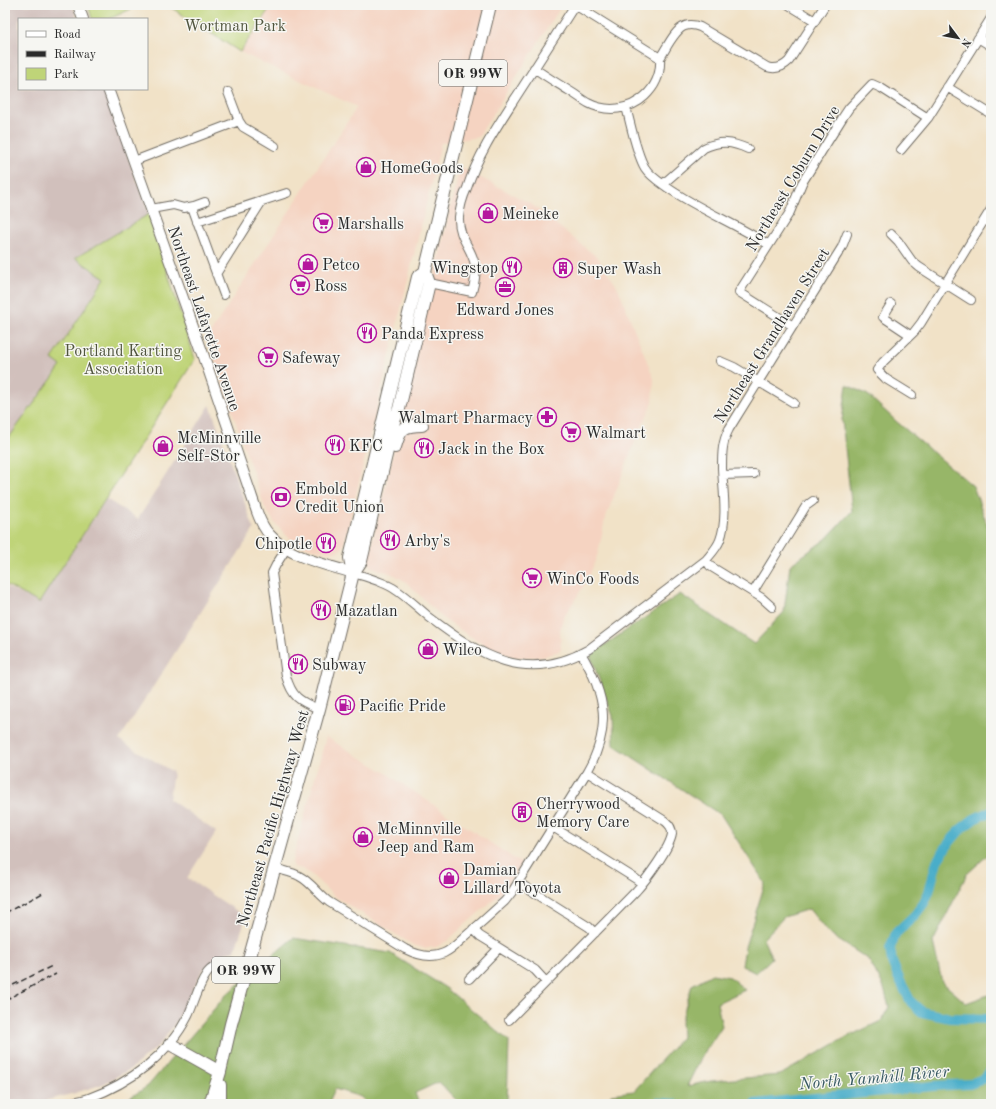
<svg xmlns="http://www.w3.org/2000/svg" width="996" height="1109" viewBox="0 0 996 1109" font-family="'Old Standard TT',serif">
  <rect width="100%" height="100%" fill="#f6f6f2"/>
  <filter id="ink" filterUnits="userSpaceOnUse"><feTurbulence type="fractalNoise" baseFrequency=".025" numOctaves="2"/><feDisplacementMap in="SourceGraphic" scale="8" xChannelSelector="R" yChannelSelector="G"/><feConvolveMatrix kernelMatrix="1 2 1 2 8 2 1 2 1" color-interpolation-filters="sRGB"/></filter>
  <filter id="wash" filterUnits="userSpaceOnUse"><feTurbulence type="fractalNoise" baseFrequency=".012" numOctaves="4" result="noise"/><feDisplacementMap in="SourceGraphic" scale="16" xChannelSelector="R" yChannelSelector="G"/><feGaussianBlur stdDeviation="0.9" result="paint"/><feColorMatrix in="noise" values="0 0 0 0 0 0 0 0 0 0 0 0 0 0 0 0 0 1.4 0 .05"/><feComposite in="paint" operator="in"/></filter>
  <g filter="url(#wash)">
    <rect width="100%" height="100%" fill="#f1e2c7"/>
    <path fill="#f5d3c1" d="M272 5H562L478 137 441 143 344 544 341 549 336 552 326 551 313 549 298 544 286 535 275 523 265 508 207 338 357 107 240 52Z
      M460 167 531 204 598 258 618 288 654 379 653 402 636 439 605 519 598 553 588 579 563 618 560 630 561 650 543 657H513L487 647 445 620 406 582 395 575 375 568 371 566 369 561V557Z
      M326 737 383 771 522 864 502 892 447 941 436 947 423 948 413 945 334 896 312 875 303 869 294 867 292 862Z"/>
    <path fill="#d1c0bc" d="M5 5H72L78 19H19V89H103L149 214 75 258 105 277 52 358 62 366 5 443Z
      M210 405 254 529 119 740 173 772 169 799 216 832 187 878 246 917 235 950 219 956 202 971 176 1022 160 1044 132 1068 103 1084 75 1093 48 1100 39 1104H5V586L39 603 106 499 138 519Z"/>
    <path fill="#bfd478" stroke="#758052" d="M88 5H140L109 19H92Z
      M167 5H272L240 52Z
      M149 214 195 359 39 603 5 584V443L61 366 52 359 105 278 75 258Z"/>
    <path fill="#97b668" stroke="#61704a" d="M847 385 868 395 897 422 973 486 991 535V852L967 874 933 942 942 982 966 1003 991 994V1104H608L611 1094 634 1091 682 1037 681 1022 692 985 712 974 730 977 745 990 717 1003 722 1026 701 1058 687 1086 711 1081 780 1075 843 1039 881 1021 889 1007 883 985 868 959 829 934 809 909 784 917 763 939 772 958 756 973 742 966 745 947 765 883 721 815 614 745 613 716 590 655 680 594 754 644 784 612 790 565 826 539 852 511 842 420Z
      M293 938 390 953 446 988 509 1041 507 1104H460L439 1082 415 1093 419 1104H367L361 1097 335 1089 328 1104H120L148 1086 227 994Z"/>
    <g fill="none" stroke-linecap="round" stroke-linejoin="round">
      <path stroke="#49adc9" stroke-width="10" d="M991 811 974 819 960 830 949 843 937 861 929 892 924 903 915 915 896 933 890 948 892 962 900 981 911 1002 922 1012 950 1018 991 1019
        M655 1104 658 1103 674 1104
        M755 1104 933 1086 970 1084 983 1079 991 1071"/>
    </g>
  </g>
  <g filter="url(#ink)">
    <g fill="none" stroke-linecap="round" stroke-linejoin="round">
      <g stroke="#706b62" stroke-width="10">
        <path id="minor" d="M575 5 660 58
          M789 5 815 21
          M978 38 991 46
          M660 58C666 49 675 29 685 26 690 24 695 25 700 27L767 67C776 70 783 67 789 61L825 5
          M534 68C545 76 557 83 568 90 575 94 581 99 588 103 607 113 630 110 645 96 657 85 661 73 660 58
          M947 87 991 114
          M626 107C631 125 636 153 645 168 651 177 660 182 668 188 700 210 736 224 769 245
          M239 121 243 127 275 146
          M901 150 928 118 991 18
          M134 161 239 121 228 92
          M663 184 704 148C721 140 732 142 748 149
          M192 207 224 295
          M151 209 173 205 184 208 194 206 205 202
          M197 222 287 193
          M891 234 898 241 912 261 919 267 971 300
          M216 274 262 201
          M429 283 472 292C474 284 477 275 475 265 472 248 458 238 459 217 460 207 463 197 467 188 478 155 496 128 514 100 535 68 555 36 575 5
          M891 304 883 317 910 335
          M793 326 739 292 790 212 802 183 843 117 849 108 872 84 881 88 928 118
          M720 361 734 367 794 403
          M912 395 886 379 877 370 883 362 914 332 921 323 991 209
          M723 475 754 474
          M286 549 276 565 272 573 286 676C292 697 299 701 319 709
          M706 560 710 566 762 598 772 607
          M353 573C367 577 381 581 393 588 406 596 417 607 429 617 480 656 527 685 589 649L706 560C711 554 717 548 720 540 728 519 723 490 722 468 722 454 722 442 729 429L842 247 847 234
          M753 592 806 506 813 501
          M553 827 636 879 642 884
          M275 868C283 871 292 872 299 876 311 882 318 894 329 902L405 949C417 955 431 959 444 953 453 949 461 940 468 934 481 923 493 912 505 901L512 892 587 772C612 728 606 695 581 653
          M519 883 589 927 595 933
          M473 929 480 936 535 970 546 982
          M469 979 499 948
          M509 1020 636 891C646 880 670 848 672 834 672 828 670 825 665 821L587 772
          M63 1104C72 1102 81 1101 89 1098 130 1083 168 1055 188 1016 194 1004 200 979 210 970 220 961 236 964 248 964"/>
      </g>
      <g stroke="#706b62" stroke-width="12">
        <path id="major" d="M78 5 83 19
          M108 89 203 354 257 512C260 520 263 528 269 534 290 558 324 564 353 573"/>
      </g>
      <g stroke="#706b62" stroke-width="14">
        <path id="highway" d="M395 447C400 429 403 425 422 425
          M353 573 350 558 418 277 425 272
          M170 1044 220 1072
          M220 1085V1104
          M210 1104 220 1072 231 1024 319 709 353 573 361 561 394 421 399 409 429 283 425 272 490 5"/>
      </g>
      <use href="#minor" stroke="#fff" stroke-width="8"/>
      <use href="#major" stroke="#fff" stroke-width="10"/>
      <use href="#highway" stroke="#fff" stroke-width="12"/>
      <path stroke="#2b2b2b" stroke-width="1.5" stroke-dasharray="6 3" stroke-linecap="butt" d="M5 913 43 893
        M5 989 52 966
        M5 1000 56 974"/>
    </g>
  </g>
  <defs>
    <g id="shop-ring" transform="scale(1)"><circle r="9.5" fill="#f6f6f2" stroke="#b5179e" stroke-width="1.5"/><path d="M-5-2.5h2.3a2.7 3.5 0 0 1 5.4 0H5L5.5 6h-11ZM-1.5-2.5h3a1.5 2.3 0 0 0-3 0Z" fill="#b5179e"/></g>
    <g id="supermarket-ring" transform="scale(1)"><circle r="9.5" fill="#f6f6f2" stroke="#b5179e" stroke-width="1.5"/><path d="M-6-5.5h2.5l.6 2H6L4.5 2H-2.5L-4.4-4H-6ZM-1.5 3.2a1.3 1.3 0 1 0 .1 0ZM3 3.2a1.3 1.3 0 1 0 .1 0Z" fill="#b5179e"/></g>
    <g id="restaurant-ring" transform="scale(1)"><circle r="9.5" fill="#f6f6f2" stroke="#b5179e" stroke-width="1.5"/><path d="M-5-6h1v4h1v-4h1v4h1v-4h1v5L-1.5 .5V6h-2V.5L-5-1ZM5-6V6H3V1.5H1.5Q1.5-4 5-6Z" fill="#b5179e"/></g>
    <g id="building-ring" transform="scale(1)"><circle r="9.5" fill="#f6f6f2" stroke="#b5179e" stroke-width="1.5"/><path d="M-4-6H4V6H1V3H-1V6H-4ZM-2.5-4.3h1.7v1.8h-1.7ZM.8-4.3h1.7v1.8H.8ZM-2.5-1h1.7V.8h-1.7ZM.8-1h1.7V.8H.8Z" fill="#b5179e"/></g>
    <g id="office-ring" transform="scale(1)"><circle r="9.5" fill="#f6f6f2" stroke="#b5179e" stroke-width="1.5"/><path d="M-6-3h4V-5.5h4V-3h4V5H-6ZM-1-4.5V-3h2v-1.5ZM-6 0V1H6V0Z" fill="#b5179e"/></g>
    <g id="pharmacy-ring" transform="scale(1)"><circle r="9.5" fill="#f6f6f2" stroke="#b5179e" stroke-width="1.5"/><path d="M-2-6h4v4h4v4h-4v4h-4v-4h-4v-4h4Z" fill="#b5179e"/></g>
    <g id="bank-ring" transform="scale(1)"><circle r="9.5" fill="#f6f6f2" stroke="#b5179e" stroke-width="1.5"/><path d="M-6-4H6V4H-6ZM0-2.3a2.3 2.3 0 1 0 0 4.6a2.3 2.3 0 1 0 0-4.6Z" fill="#b5179e"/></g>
    <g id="fuel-ring" transform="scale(1)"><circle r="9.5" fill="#f6f6f2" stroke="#b5179e" stroke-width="1.5"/><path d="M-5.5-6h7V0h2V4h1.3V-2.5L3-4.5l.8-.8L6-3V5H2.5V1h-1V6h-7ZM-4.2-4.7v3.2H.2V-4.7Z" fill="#b5179e"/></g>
  </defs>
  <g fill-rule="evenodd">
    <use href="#shop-ring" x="366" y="167"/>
    <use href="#shop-ring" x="488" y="213"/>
    <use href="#supermarket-ring" x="323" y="223"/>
    <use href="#shop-ring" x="308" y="264"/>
    <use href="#restaurant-ring" x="512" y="267"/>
    <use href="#building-ring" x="563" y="268"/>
    <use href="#supermarket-ring" x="300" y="285"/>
    <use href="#office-ring" x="505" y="287"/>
    <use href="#restaurant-ring" x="367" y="333"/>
    <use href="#supermarket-ring" x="268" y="357"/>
    <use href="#pharmacy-ring" x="547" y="417"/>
    <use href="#supermarket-ring" x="571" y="432"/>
    <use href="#restaurant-ring" x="335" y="445"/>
    <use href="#shop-ring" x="163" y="446"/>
    <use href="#restaurant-ring" x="424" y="448"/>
    <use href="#bank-ring" x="281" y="497"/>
    <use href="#restaurant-ring" x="390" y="540"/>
    <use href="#restaurant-ring" x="326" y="543"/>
    <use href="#supermarket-ring" x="532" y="578"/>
    <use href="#restaurant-ring" x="321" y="610"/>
    <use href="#shop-ring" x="428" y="649"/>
    <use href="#restaurant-ring" x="298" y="664"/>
    <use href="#fuel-ring" x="345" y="705"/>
    <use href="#building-ring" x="522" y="812"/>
    <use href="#shop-ring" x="363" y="837"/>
    <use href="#shop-ring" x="449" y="878"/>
  </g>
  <g text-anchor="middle" stroke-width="3" stroke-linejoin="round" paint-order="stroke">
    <g fill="#f6f6f2" stroke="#686867" stroke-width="1">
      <rect x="439" y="60" width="68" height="26" rx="3"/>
      <rect x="212" y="957" width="68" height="26" rx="3"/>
    </g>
    <g font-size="15" font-weight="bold" fill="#2b2b2b">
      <text x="473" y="78">OR 99W</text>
      <text x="246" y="975">OR 99W</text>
    </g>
    <g font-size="16" fill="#50553e" stroke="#f6f6f2">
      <text x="235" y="31">Wortman Park</text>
      <text x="123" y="356">Portland Karting<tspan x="123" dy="18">Association</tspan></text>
    </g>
    <g font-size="16" fill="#2b2b2b" stroke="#f6f6f2" text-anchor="start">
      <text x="380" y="173">HomeGoods</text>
      <text x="502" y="219">Meineke</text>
      <text x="337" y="229">Marshalls</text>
      <text x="322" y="270">Petco</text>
      <text x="498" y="273" text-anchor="end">Wingstop</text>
      <text x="577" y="274">Super Wash</text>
      <text x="314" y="291">Ross</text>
      <text x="505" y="315" text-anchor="middle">Edward Jones</text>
      <text x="381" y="339">Panda Express</text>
      <text x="282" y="363">Safeway</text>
      <text x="533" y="423" text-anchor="end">Walmart Pharmacy</text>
      <text x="585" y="438">Walmart</text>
      <text x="177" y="443">McMinnville<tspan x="177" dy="18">Self-Stor</tspan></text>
      <text x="349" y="451">KFC</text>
      <text x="438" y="454">Jack in the Box</text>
      <text x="295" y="494">Embold<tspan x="295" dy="18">Credit Union</tspan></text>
      <text x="404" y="546">Arby's</text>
      <text x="312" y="549" text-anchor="end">Chipotle</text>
      <text x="546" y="584">WinCo Foods</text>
      <text x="335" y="616">Mazatlan</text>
      <text x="442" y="655">Wilco</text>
      <text x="312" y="670">Subway</text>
      <text x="359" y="711">Pacific Pride</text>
      <text x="536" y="809">Cherrywood<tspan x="536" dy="18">Memory Care</tspan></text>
      <text x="377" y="834">McMinnville<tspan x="377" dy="18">Jeep and Ram</tspan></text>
      <text x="463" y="875">Damian<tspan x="463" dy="18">Lillard Toyota</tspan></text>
    </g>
    <g font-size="16" fill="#2b2b2b" stroke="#f6f6f2">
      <text transform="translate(792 178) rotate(-59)" y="6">Northeast Coburn Drive</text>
      <text transform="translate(205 318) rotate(71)" y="6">Northeast Lafayette Avenue</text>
      <text transform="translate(771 335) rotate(-58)" y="6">Northeast Grandhaven Street</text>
      <text transform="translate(272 818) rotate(-74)" y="6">Northeast Pacific Highway West</text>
    </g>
    <g font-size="17" font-style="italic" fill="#365862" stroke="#f6f6f2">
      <text transform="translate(874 1077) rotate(-5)" y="6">North Yamhill River</text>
    </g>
  </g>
  <rect width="996" height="1109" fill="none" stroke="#f6f6f2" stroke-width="20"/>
  <rect x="18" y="18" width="130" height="72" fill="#f6f6f2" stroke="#a5a5a2"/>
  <rect x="26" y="31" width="20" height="6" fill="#ffffff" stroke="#a5a5a2"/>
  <text x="54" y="38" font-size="12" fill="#2b2b2b">Road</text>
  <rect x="26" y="51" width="20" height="6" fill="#2b2b2b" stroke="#a5a5a2"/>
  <text x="54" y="58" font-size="12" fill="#2b2b2b">Railway</text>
  <rect x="26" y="68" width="20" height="12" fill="#bfd478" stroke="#a5a5a2"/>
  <text x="54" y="78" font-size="12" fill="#2b2b2b">Park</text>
  <g transform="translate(958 38) rotate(122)" stroke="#f6f6f2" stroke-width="3" paint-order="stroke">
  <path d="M0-3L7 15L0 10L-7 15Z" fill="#2b2b2b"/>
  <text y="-6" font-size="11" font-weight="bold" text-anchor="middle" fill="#2b2b2b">N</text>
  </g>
</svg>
